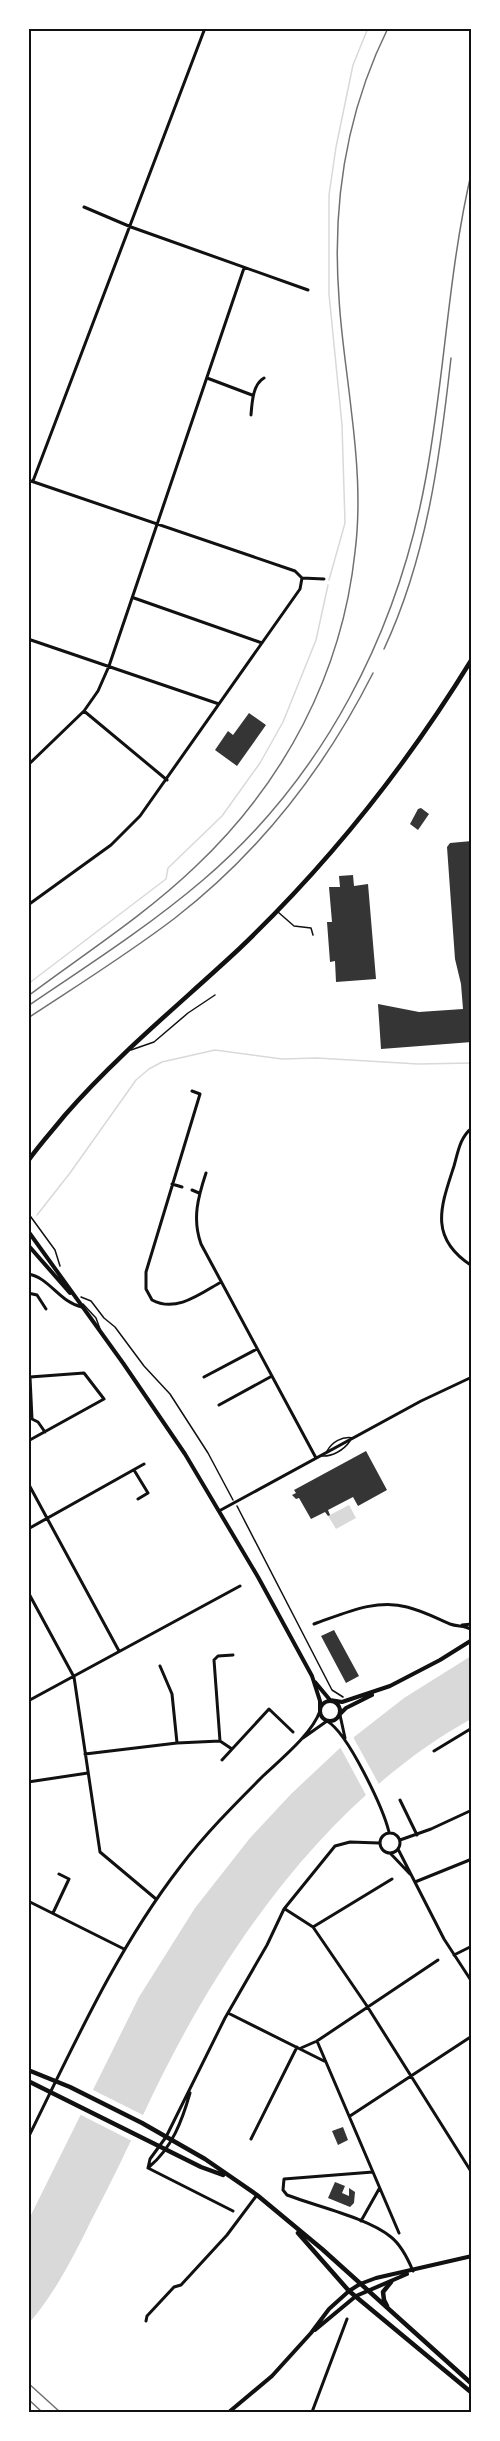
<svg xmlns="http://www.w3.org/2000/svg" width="500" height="2441" viewBox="0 0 500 2441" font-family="'Varela Round',sans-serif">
  <rect width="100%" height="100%" fill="#fff"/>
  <path fill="#d9d9d9" d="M349 1505 356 1518 336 1529 327 1514 330 1515Z
    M471 1656V1719C322 1802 215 1960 144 2113 128 2147 112 2181 94 2215 75 2253 57 2291 29 2323V2219L139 1997 195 1908 250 1838 291 1794 340 1748 404 1698Z"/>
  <path fill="#fff" d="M352 1735 380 1786 367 1797 339 1745Z
    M89 2088 145 2116 134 2142 77 2113Z"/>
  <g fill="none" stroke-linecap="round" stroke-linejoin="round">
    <path stroke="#d9d9d9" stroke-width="1.5" d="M329 580 345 523 342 425 329 294V195L336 147 353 65 368 28
      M28 984 166 879 168 868 222 816 260 763 283 722 316 640 328 585
      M37 1215 70 1173 136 1080 149 1069 162 1062 215 1050 282 1059 317 1058 418 1064 472 1063"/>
  </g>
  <path fill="#353535" d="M249 713 266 725 237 766 215 750 228 731 233 735Z
    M421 808 429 814 418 830 410 824 418 809Z
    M472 841V1042L381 1049 378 1004 419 1012 463 1009 461 984 455 959 447 847 450 843Z
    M353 875 354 886 368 884 376 979 336 982 335 961 330 962 327 922H332L329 887H340L339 876Z
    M366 1451 387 1490 358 1506 353 1497 328 1510 330 1515 328 1516 325 1512 311 1519 299 1498 296 1499 292 1495 296 1493 294 1490Z
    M334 1630 359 1676 346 1683 321 1636Z
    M343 2127 348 2140 338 2145 332 2131Z
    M335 2182 345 2186 342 2193 349 2196V2188L355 2192 354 2203 350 2207 328 2198Z"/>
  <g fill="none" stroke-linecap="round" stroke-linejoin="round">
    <path stroke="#111" stroke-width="1.5" d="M28 1213 55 1250 60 1266
      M81 1297 91 1301 104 1318 115 1327 144 1366 170 1394 208 1453 233 1500
      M237 1506 332 1690 343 1697"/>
    <path stroke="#111" stroke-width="1.5" d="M278 912 294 926 311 928 313 935
      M131 1050 154 1042 188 1013 215 995
      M83 1304 96 1318 100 1329
      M327 1451C332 1442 342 1436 353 1438
      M321 1456C332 1457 344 1450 350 1441"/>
    <path stroke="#111" stroke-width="3" d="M84 207 131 227 308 290
      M207 378 252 395
      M251 415C252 402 253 384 264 378
      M28 480 295 571 302 578
      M33 481 205 28
      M302 578 324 579
      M134 598 262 643
      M28 639 219 704
      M84 711 167 780
      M28 765 84 711 98 691 109 666 244 268
      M28 905 111 845 140 816 300 589 302 578
      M192 1091 200 1094 146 1272V1289L152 1300C176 1313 200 1294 221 1282
      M472 1128C460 1137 458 1152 454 1166 441 1206 428 1238 472 1266
      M206 1173C198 1197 192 1219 201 1244L316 1458
      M172 1184 182 1187
      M192 1190 199 1193
      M28 1274C49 1277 60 1303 82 1307
      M28 1293 37 1295 46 1309
      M204 1377 257 1349
      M219 1405 272 1376
      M32 1419 38 1422 45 1432
      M28 1441 104 1399 84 1373 30 1377 32 1419
      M134 1470 148 1493 138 1499
      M28 1483 119 1651
      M219 1511 421 1401 472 1377
      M28 1529 144 1464
      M28 1592 74 1677 100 1852 156 1899
      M314 1624C343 1614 376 1598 407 1607 423 1611 436 1618 450 1624 458 1627 465 1625 472 1630
      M462 1625 472 1624
      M160 1666 172 1694 177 1743
      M28 1701 240 1586
      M340 1715 345 1738
      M303 1738 327 1721C348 1733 383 1808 389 1832
      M220 1741 232 1749
      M434 1751 472 1728
      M85 1754 177 1743 220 1741 214 1660 218 1656 233 1655
      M222 1760 269 1709 293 1732
      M28 1782 88 1773
      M400 1800 417 1835
      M380 1843a10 10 0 1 1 20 0a10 10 0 1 1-20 0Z
      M400 1840 431 1829 472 1810
      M398 1849 444 1939 472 1982
      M390 1853 410 1874
      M415 1882 472 1859
      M28 1901 124 1949
      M285 1909 313 1927 367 2006 472 2173
      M53 1913 69 1879 59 1874
      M313 1927 392 1879
      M454 1955 472 1946
      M228 2013 324 2061
      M317 2041 399 2233
      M301 2048 317 2041 438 1960
      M350 2116 472 2036
      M28 2138C74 2045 116 1950 180 1867 205 1834 234 1805 263 1776 281 1759 312 1734 320 1711
      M251 2139 297 2047
      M149 2167C172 2148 182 2121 190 2093
      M148 2168 150 2159 166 2137 225 2018 267 1945 284 1909 335 1846 350 1842 379 1843
      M148 2168 233 2211
      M373 2172 284 2179 283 2190 287 2195C315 2206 369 2218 391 2237 401 2245 408 2259 413 2271
      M361 2221 379 2189
      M146 2321 147 2316 174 2287 181 2285 227 2235 257 2195
      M312 2412 347 2319"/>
    <path stroke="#111" stroke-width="4" d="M28 1231 123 1363 185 1454 258 1577 312 1676 320 1701V1709
      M28 1245 70 1293
      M315 1682 330 1700 342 1702 390 1686 440 1660 472 1640
      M320 1711a10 10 0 1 1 20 0a10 10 0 1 1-20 0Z
      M340 1714 346 1708 372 1695"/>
    <path stroke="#111" stroke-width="4" d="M315 2330 356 2296 407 2274
      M229 2412 272 2376 311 2333 329 2309 349 2291 360 2284 376 2278 472 2256"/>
    <path stroke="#111" stroke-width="4.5" d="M28 1161C39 1145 53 1130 65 1115 118 1054 180 1004 239 949 329 863 407 765 472 659
      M28 2070 70 2087 142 2123 205 2159 257 2195 322 2249 472 2384
      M28 2081 201 2167 223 2175
      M298 2233 349 2291 472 2393
      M387 2306 384 2300 383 2292 391 2282"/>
    <path stroke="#707070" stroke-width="1.5" d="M384 649C427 557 440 457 451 358
      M28 996C84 954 145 915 195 867 284 783 342 674 355 552 361 505 357 456 351 408 347 371 341 335 339 298 332 205 346 113 388 28
      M28 1006C87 966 148 927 203 880 324 777 398 632 426 477 445 375 448 271 472 170
      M28 1018C78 985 128 954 175 918 259 853 325 768 373 673
      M28 2383 60 2412
      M28 2399 42 2412"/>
  </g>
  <rect width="500" height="2441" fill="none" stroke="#ffffff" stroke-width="60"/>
  <rect x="30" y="30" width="440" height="2381" fill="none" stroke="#111" stroke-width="2"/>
</svg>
